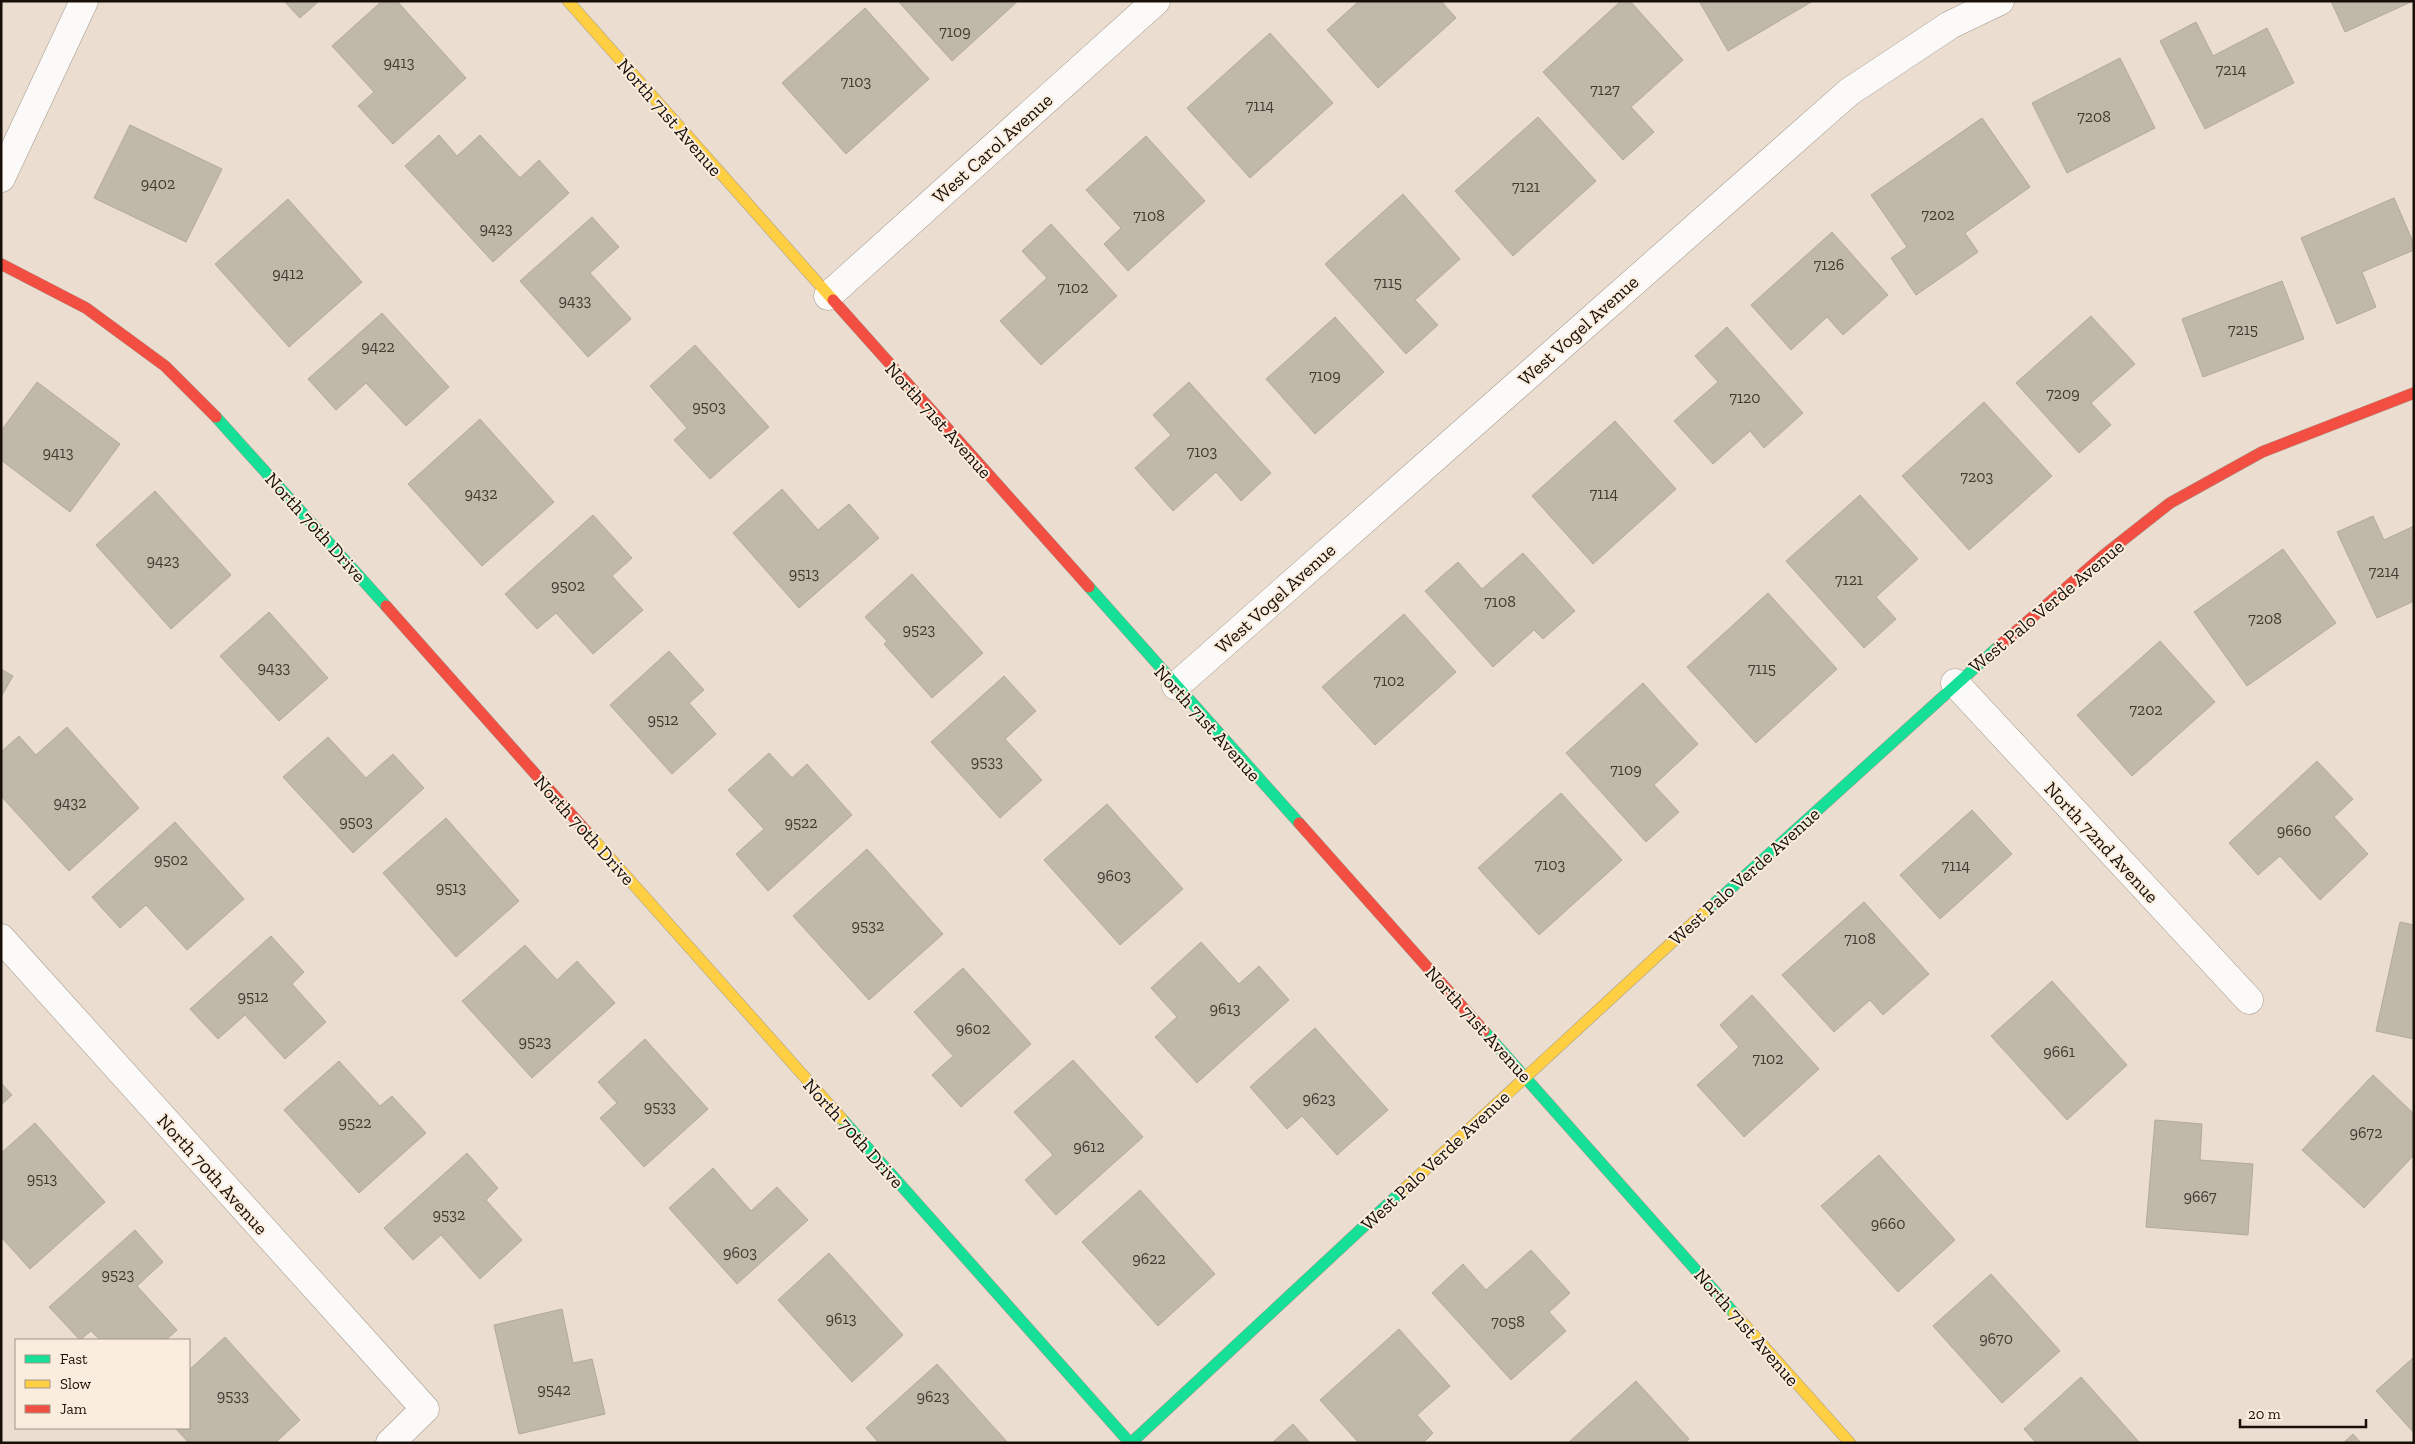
<svg xmlns="http://www.w3.org/2000/svg" width="2415" height="1444" viewBox="0 0 2415 1444" font-family="'Zilla Slab',serif">
  <rect width="100%" height="100%" fill="#ebddcf"/>
  <path fill="#c0b8a8" stroke="#b2aa9e" d="M284 1H319L300 18Z
    M382 1H397L466 78 393 144 358 106 374 92 332 46Z
    M898 1H1018L952 61Z
    M1359 1H1441L1456 18 1378 88 1327 30Z
    M1621 1H1630L1683 60 1631 107 1654 132 1623 160 1543 72Z
    M1699 1H1813L1728 51Z
    M2331 1H2413L2345 32Z
    M865 8 929 79 846 154 782 83Z
    M2196 22 2213 56 2267 28 2294 83 2205 129 2160 41Z
    M1270 33 1333 103 1250 178 1187 108Z
    M2120 58 2155 128 2067 173 2032 103Z
    M1538 117 1596 181 1513 256 1455 191Z
    M1982 118 2030 187 1965 233 1978 252 1916 295 1891 258 1907 247 1871 195Z
    M130 125 222 169 186 242 94 198Z
    M439 135 457 156 480 135 520 178 539 160 569 193 493 262 405 166Z
    M1146 136 1205 201 1128 271 1104 244 1121 228 1086 190Z
    M1403 194 1460 259 1415 300 1438 325 1406 354 1325 264Z
    M2394 198 2414 244V250L2362 272 2376 307 2337 324 2301 238Z
    M288 199 362 282 289 347 215 264Z
    M592 217 619 247 590 273 631 319 588 357 520 281Z
    M1051 224 1117 296 1041 365 1000 321 1047 278 1022 251Z
    M1832 232 1888 295 1843 335 1827 317 1791 350 1751 305Z
    M2282 281 2304 339 2203 377 2182 319Z
    M382 313 449 387 406 426 366 383 336 410 308 379Z
    M2091 316 2135 364 2091 403 2111 425 2079 453 2016 383Z
    M1335 317 1384 372 1315 434 1266 379Z
    M1727 327 1803 413 1764 448 1750 431 1713 464 1674 421 1718 382 1695 356Z
    M695 345 769 427 710 479 674 440 687 428 650 386Z
    M37 382 120 444 70 512 1 460V431Z
    M1189 382 1271 473 1241 501 1216 472 1173 511 1135 468 1171 435 1153 415Z
    M1984 402 2052 476 1969 550 1902 476Z
    M480 419 554 502 482 566 408 484Z
    M1615 421 1676 489 1593 564 1532 496Z
    M782 489 818 530 849 504 879 538 799 608 733 533Z
    M155 491 231 575 171 629 96 545Z
    M1860 495 1918 559 1876 597 1896 619 1864 648 1786 561Z
    M593 515 632 558 612 576 643 610 593 654 556 613 537 629 505 594Z
    M2373 516 2384 540 2414 526V601L2377 618 2337 532Z
    M2283 549 2336 623 2247 686 2194 612Z
    M1523 553 1575 611 1543 639 1534 630 1493 667 1425 591 1458 562 1482 589Z
    M912 574 983 653 932 698 884 644 887 641 865 617Z
    M1768 593 1837 669 1756 743 1687 667Z
    M269 612 328 678 279 721 220 656Z
    M1404 614 1456 672 1375 745 1322 687Z
    M2160 641 2215 702 2132 776 2077 715Z
    M669 651 704 690 689 703 716 734 672 774 610 705Z
    M1 669 13 676 1 697Z
    M1004 676 1036 711 1005 739 1042 780 1000 818 931 742Z
    M1643 683 1698 744 1654 785 1679 812 1646 842 1566 753Z
    M67 727 139 808 69 871 1 796V752L19 736 36 755Z
    M328 737 366 778 393 754 424 788 353 853 283 777Z
    M769 753 792 778 807 764 852 815 768 891 736 854 764 829 728 790Z
    M2317 761 2353 799 2334 817 2368 854 2320 900 2280 856 2258 875 2229 843Z
    M1561 793 1622 860 1539 935 1478 868Z
    M1107 804 1183 889 1120 945 1044 860Z
    M1972 810 2012 854 1940 919 1900 875Z
    M446 818 519 901 456 957 383 873Z
    M175 822 244 899 187 950 146 905 120 928 92 897Z
    M867 849 943 934 869 1000 793 916Z
    M1864 902 1929 974 1883 1015 1870 1000 1834 1032 1782 975Z
    M2400 922 2414 925V1039L2376 1031Z
    M271 936 304 972 292 984 326 1022 285 1059 245 1015 218 1039 190 1009Z
    M1201 942 1239 984 1259 966 1289 1000 1197 1083 1155 1037 1177 1017 1151 988Z
    M525 945 557 980 577 961 615 1003 532 1078 462 1001Z
    M963 968 1031 1044 961 1107 932 1075 953 1056 914 1012Z
    M2052 981 2127 1065 2067 1120 1991 1036Z
    M1752 995 1819 1069 1744 1137 1697 1085 1739 1047 1720 1025Z
    M1315 1028 1388 1110 1337 1155 1302 1116 1287 1129 1250 1087Z
    M645 1039 708 1109 644 1167 600 1118 617 1103 598 1082Z
    M1073 1060 1143 1137 1056 1215 1025 1180 1053 1155 1014 1112Z
    M339 1061 380 1106 392 1096 426 1133 359 1193 284 1110Z
    M2373 1075 2414 1114V1155L2364 1208 2302 1150Z
    M1 1083 12 1095 1 1105Z
    M2155 1120 2202 1124 2200 1160 2253 1164 2248 1235 2146 1227Z
    M35 1123 105 1202 30 1269 1 1237V1153Z
    M467 1153 498 1188 486 1200 522 1240 480 1279 441 1235 413 1260 384 1228Z
    M1879 1155 1955 1240 1898 1292 1821 1206Z
    M713 1168 751 1211 777 1187 808 1220 737 1284 669 1208Z
    M1140 1190 1215 1274 1158 1326 1082 1242Z
    M135 1230 163 1262 137 1286 177 1330 166 1340H100L91 1331 80 1340 49 1307Z
    M1531 1250 1570 1293 1549 1312 1566 1331 1511 1380 1432 1293 1463 1264 1486 1290Z
    M829 1253 903 1335 852 1382 778 1300Z
    M1991 1274 2060 1351 2002 1403 1933 1326Z
    M562 1309 573 1363 592 1359 605 1414 519 1434 494 1325Z
    M1399 1329 1450 1386 1417 1415 1433 1433 1423 1443H1359L1320 1400Z
    M225 1337 300 1420 275 1443H189L175 1428H189V1370Z
    M2414 1357V1433L2376 1391Z
    M937 1364 1008 1443H879L866 1428Z
    M2081 1377 2140 1443H2036L2024 1429Z
    M1636 1381 1689 1439 1685 1443H1568Z
    M1293 1424 1310 1443H1272Z
    M2353 1434 2361 1443H2343Z"/>
  <g fill="none" stroke-linecap="round" stroke-linejoin="round">
    <g stroke="#a2988e" stroke-width="29">
      <path id="street" d="M1 178 84 1
        M828 296 1156 1
        M1955 683 2249 1000
        M1176 686 1849 92 1950 25 2000 1
        M1 938 425 1409 390 1443"/>
    </g>
    <g stroke="#a2988e" stroke-width="12">
      <path id="fast" d="M216 417 386 606
        M1089 587 1299 823
        M1707 910 1999 646
        M1484 1031 1734 1313
        M842 1119 1130 1443
        M1131 1443 1403 1190"/>
    </g>
    <g stroke="#a2988e" stroke-width="12">
      <path id="slow" d="M568 1 833 300
        M586 831 842 1119
        M1403 1190 1707 910
        M1734 1313 1850 1443"/>
    </g>
    <g stroke="#a2988e" stroke-width="12">
      <path id="jam" d="M1 264 86 308 165 366 216 417
        M833 300 1089 587
        M386 606 586 831
        M1999 646 2104 555 2170 503 2262 452 2414 393
        M1299 823 1484 1031"/>
    </g>
    <use href="#street" stroke="#fcfaf8" stroke-width="28"/>
    <use href="#fast" stroke="#16e098" stroke-width="11"/>
    <use href="#slow" stroke="#ffcf43" stroke-width="11"/>
    <use href="#jam" stroke="#f24e42" stroke-width="11"/>
  </g>
  <g text-anchor="middle" stroke-width="4" stroke-linejoin="round" paint-order="stroke">
    <g font-size="16" fill="#423a30">
      <text x="955" y="37">7109</text>
      <text x="399" y="68">9413</text>
      <text x="2231" y="75">7214</text>
      <text x="856" y="87">7103</text>
      <text x="1605" y="95">7127</text>
      <text x="1260" y="111">7114</text>
      <text x="2094" y="122">7208</text>
      <text x="158" y="189">9402</text>
      <text x="1526" y="192">7121</text>
      <text x="1938" y="220">7202</text>
      <text x="1149" y="221">7108</text>
      <text x="496" y="234">9423</text>
      <text x="1829" y="270">7126</text>
      <text x="288" y="279">9412</text>
      <text x="1388" y="288">7115</text>
      <text x="1073" y="293">7102</text>
      <text x="575" y="306">9433</text>
      <text x="2243" y="335">7215</text>
      <text x="378" y="352">9422</text>
      <text x="1325" y="381">7109</text>
      <text x="2063" y="399">7209</text>
      <text x="1745" y="403">7120</text>
      <text x="709" y="412">9503</text>
      <text x="1202" y="457">7103</text>
      <text x="58" y="458">9413</text>
      <text x="1977" y="482">7203</text>
      <text x="481" y="499">9432</text>
      <text x="1604" y="499">7114</text>
      <text x="163" y="566">9423</text>
      <text x="2384" y="577">7214</text>
      <text x="804" y="579">9513</text>
      <text x="1849" y="585">7121</text>
      <text x="568" y="591">9502</text>
      <text x="1500" y="607">7108</text>
      <text x="2265" y="624">7208</text>
      <text x="919" y="635">9523</text>
      <text x="274" y="673">9433</text>
      <text x="1762" y="674">7115</text>
      <text x="1389" y="686">7102</text>
      <text x="2146" y="715">7202</text>
      <text x="663" y="725">9512</text>
      <text x="987" y="767">9533</text>
      <text x="1626" y="775">7109</text>
      <text x="70" y="808">9432</text>
      <text x="356" y="827">9503</text>
      <text x="801" y="828">9522</text>
      <text x="2294" y="836">9660</text>
      <text x="171" y="865">9502</text>
      <text x="1550" y="870">7103</text>
      <text x="1956" y="871">7114</text>
      <text x="1114" y="881">9603</text>
      <text x="451" y="893">9513</text>
      <text x="868" y="931">9532</text>
      <text x="1860" y="944">7108</text>
      <text x="253" y="1002">9512</text>
      <text x="1225" y="1014">9613</text>
      <text x="973" y="1034">9602</text>
      <text x="535" y="1047">9523</text>
      <text x="2059" y="1057">9661</text>
      <text x="1768" y="1064">7102</text>
      <text x="1319" y="1104">9623</text>
      <text x="660" y="1112">9533</text>
      <text x="355" y="1128">9522</text>
      <text x="2366" y="1138">9672</text>
      <text x="1089" y="1152">9612</text>
      <text x="42" y="1184">9513</text>
      <text x="2200" y="1202">9667</text>
      <text x="449" y="1220">9532</text>
      <text x="1888" y="1229">9660</text>
      <text x="740" y="1258">9603</text>
      <text x="1149" y="1264">9622</text>
      <text x="118" y="1280">9523</text>
      <text x="841" y="1324">9613</text>
      <text x="1508" y="1327">7058</text>
      <text x="1996" y="1344">9670</text>
      <text x="554" y="1395">9542</text>
      <text x="233" y="1401">9533</text>
      <text x="933" y="1402">9623</text>
    </g>
    <g font-size="19" fill="#181008" stroke="#fbeddd">
      <text transform="translate(670 117) rotate(49)" y="7">North 71st Avenue</text>
      <text transform="translate(992 148) rotate(-42)" y="7">West Carol Avenue</text>
      <text transform="translate(1578 330) rotate(-42)" y="7">West Vogel Avenue</text>
      <text transform="translate(939 420) rotate(48)" y="7">North 71st Avenue</text>
      <text transform="translate(316 527) rotate(48)" y="7">North 70th Drive</text>
      <text transform="translate(1275 598) rotate(-42)" y="7">West Vogel Avenue</text>
      <text transform="translate(2046 606) rotate(-40)" y="7">West Palo Verde Avenue</text>
      <text transform="translate(1208 723) rotate(48)" y="7">North 71st Avenue</text>
      <text transform="translate(585 830) rotate(48)" y="7">North 70th Drive</text>
      <text transform="translate(2102 842) rotate(47)" y="7">North 72nd Avenue</text>
      <text transform="translate(1744 876) rotate(-42)" y="7">West Palo Verde Avenue</text>
      <text transform="translate(1479 1024) rotate(48)" y="7">North 71st Avenue</text>
      <text transform="translate(854 1133) rotate(48)" y="7">North 70th Drive</text>
      <text transform="translate(1435 1160) rotate(-43)" y="7">West Palo Verde Avenue</text>
      <text transform="translate(213 1174) rotate(48)" y="7">North 70th Avenue</text>
      <text transform="translate(1747 1327) rotate(49)" y="7">North 71st Avenue</text>
    </g>
  </g>
  <rect width="2415" height="1444" fill="none" stroke="#181008" stroke-width="5"/>
  <rect x="15" y="1339" width="175" height="90" fill="#fbeddd" stroke="#a09588"/>
  <rect x="25" y="1355" width="25" height="8" fill="#16e098" stroke="#a09588"/>
  <text x="60" y="1364" font-size="15" fill="#181008">Fast</text>
  <rect x="25" y="1380" width="25" height="8" fill="#ffcf43" stroke="#a09588"/>
  <text x="60" y="1389" font-size="15" fill="#181008">Slow</text>
  <rect x="25" y="1405" width="25" height="8" fill="#f24e42" stroke="#a09588"/>
  <text x="60" y="1414" font-size="15" fill="#181008">Jam</text>
  <path d="M2240 1419v8h126v-8" fill="none" stroke="#181008" stroke-width="2.5"/>
  <text x="2248" y="1419" font-size="15" fill="#181008" stroke="#fbeddd" stroke-width="4" paint-order="stroke">20 m</text>
</svg>
